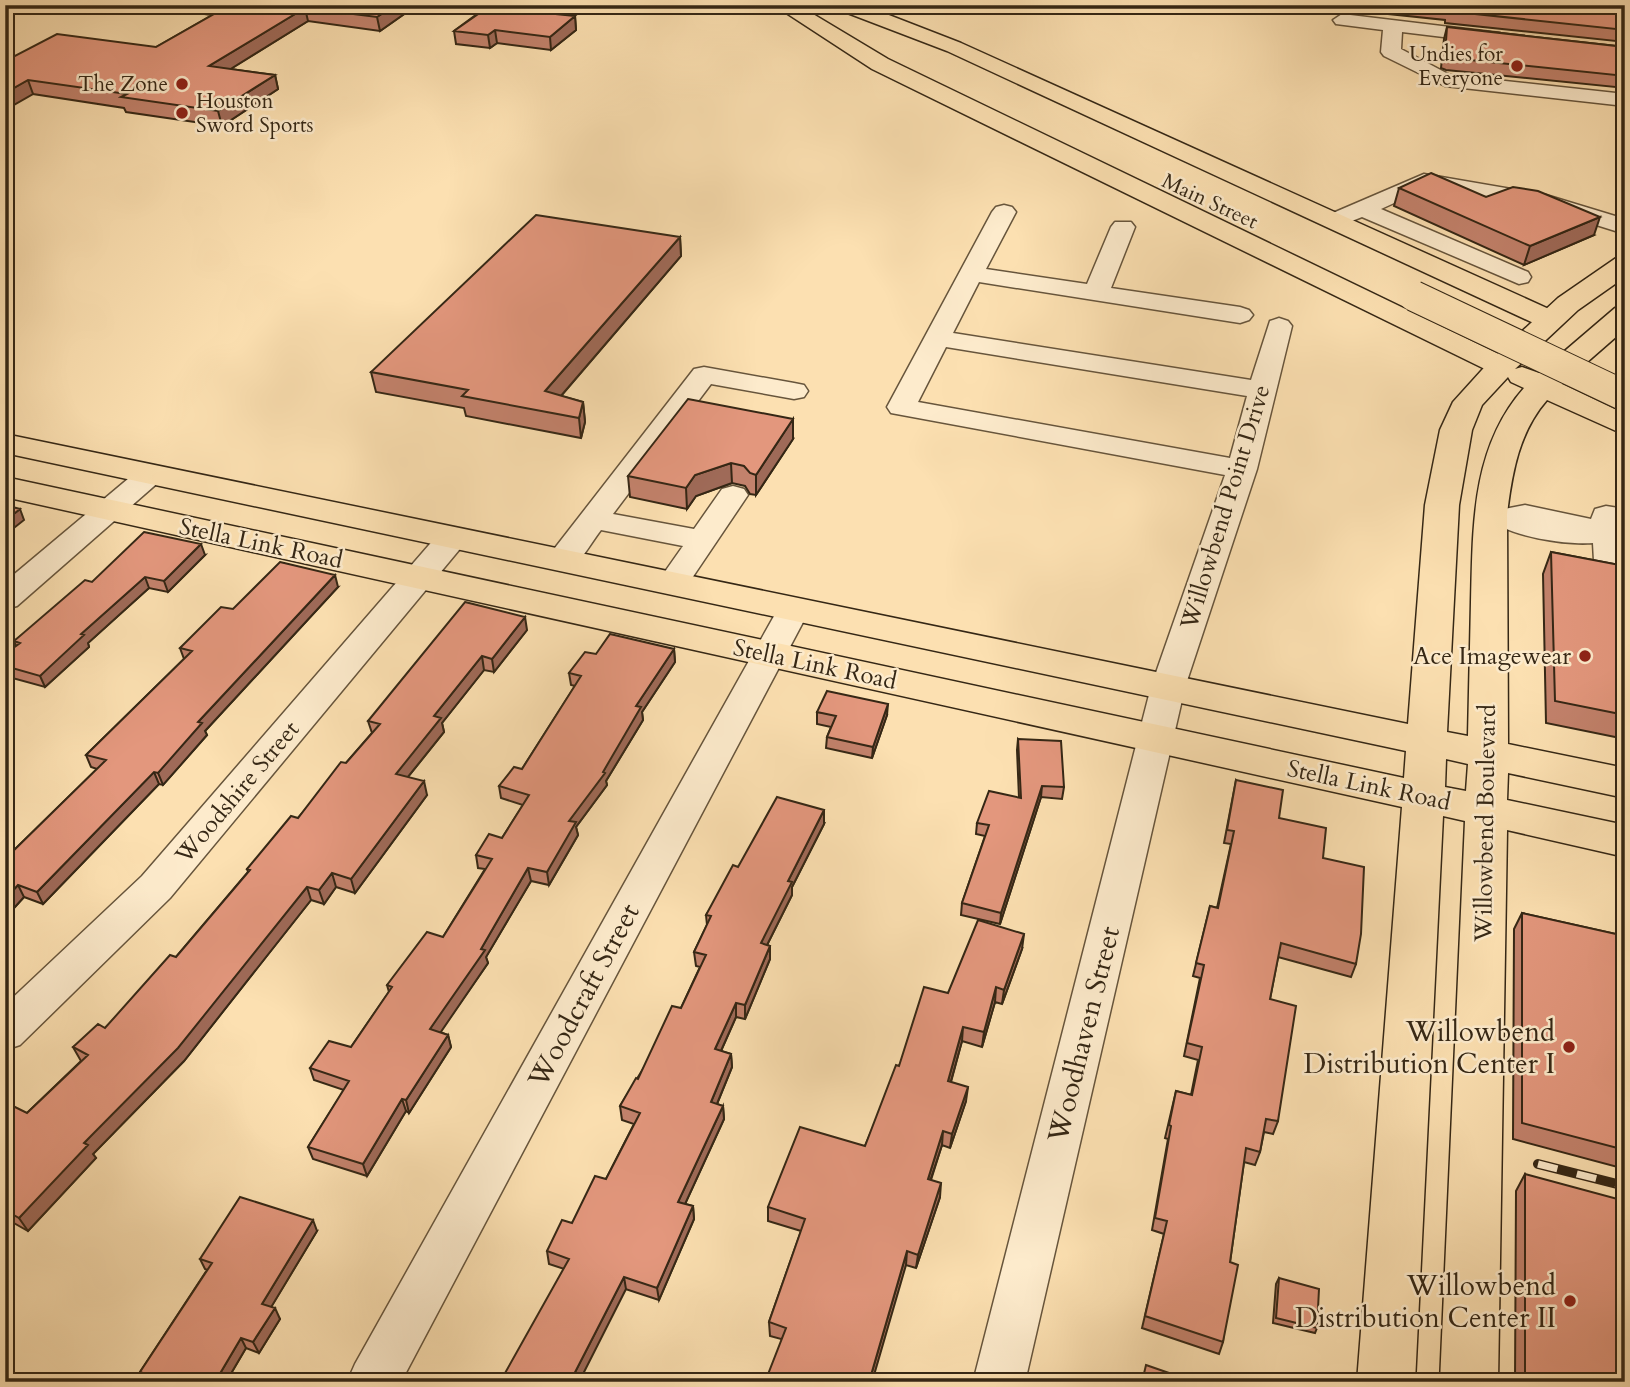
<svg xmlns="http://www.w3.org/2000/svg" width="1630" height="1387" viewBox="0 0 1630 1387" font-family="Cardo,serif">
  <rect width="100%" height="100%" fill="#fce0b1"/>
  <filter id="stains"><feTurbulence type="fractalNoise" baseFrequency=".00286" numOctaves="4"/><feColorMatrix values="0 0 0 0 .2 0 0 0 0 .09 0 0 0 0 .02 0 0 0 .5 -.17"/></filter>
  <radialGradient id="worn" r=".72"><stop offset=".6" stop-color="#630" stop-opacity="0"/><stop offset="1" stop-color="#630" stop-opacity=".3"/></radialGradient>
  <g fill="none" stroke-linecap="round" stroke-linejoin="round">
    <g stroke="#67553c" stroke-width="3">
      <path id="minor" d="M1342 14 1500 33 1502 37 1500 41 1493 43 1402 32 1401 49 1450 75 1625 94V106L1445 86 1384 56 1381 52 1383 30 1336 24 1333 20Z
        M1424 174 1546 195 1625 219V234L1542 208 1427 188 1381 209 1528 272 1531 277 1528 282 1519 284 1362 217 1334 228 1326 226 1322 221 1326 216Z
        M1004 205 1012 207 1016 212 986 269 1087 284 1111 227 1115 222H1131L1135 227 1111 288 1240 307 1249 310 1253 315 1249 320 1240 323 979 282 953 333 1251 380 1270 321 1279 318 1288 321 1292 326 1257 469 1185 687 1025 1382H973L1151 687 1225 475 891 413 887 407 992 212 996 207ZM946 347 1247 396 1230 458 918 402Z
        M704 367 794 383 804 385 808 391 804 397 794 399 711 384 613 514 694 529 722 489 733 486 744 489 748 495 684 590 673 593 662 590 657 583 683 546 601 530C586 549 578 574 551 567L546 560 551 553 694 369Z
        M151 465 161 468 166 474 161 480 17 606 5 609V582L141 468Z
        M1525 505 1591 519 1595 509 1606 506 1625 509V527H1622L1625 574 1599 568 1594 561 1593 543C1569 545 1504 537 1490 517L1494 511Z
        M453 528 464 530 469 537 464 544 170 898 20 1045 5 1050V1005L142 876 442 530Z
        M794 599 806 602 810 609 401 1382H347L355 1364 778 609 782 602Z"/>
    </g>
    <g stroke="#352715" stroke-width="3">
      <path id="major" d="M1625 256V277L1578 310 1515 369 1522 367 1539 373 1615 308 1625 306V329L1562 384 1625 414V435L1547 400C1519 432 1512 473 1507 514L1508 744 1625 768V798L1508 773 1507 800 1625 825V857L1507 830 1498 1382H1440L1465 821 1443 816 1415 1382H1357L1402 807 5 497V477L1404 778 1406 751 5 453V434L1408 724 1425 505 1440 430 1453 402 1491 360 1558 298 1616 258ZM1508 377 1511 382 1524 388C1471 448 1473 527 1471 602 1470 647 1469 691 1468 736L1447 732 1459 505 1472 430 1482 405ZM1446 759 1468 764 1466 791 1445 787Z"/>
    </g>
    <g stroke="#352715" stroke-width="3">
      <path id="highway" d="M774 5H798L888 59 1511 360 1516 366 1511 372 1501 375 1491 372 872 69Z
        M834 5H863L961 43 1560 314 1564 320 1560 326 1550 329 1540 326 947 51 837 9Z"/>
    </g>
    <use href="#minor" fill="#fdebcc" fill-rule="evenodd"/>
    <use href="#major" fill="#fce0b1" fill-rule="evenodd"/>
    <use href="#highway" fill="#fce0b1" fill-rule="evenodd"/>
    <g stroke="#352715" stroke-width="10">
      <path id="rail" d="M1538 1164 1625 1186"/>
    </g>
    <use href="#rail" stroke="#fdebcc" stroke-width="7" stroke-dasharray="20" stroke-linecap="butt"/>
    <g stroke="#352715" stroke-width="32" stroke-linecap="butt">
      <path id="highway-bridge" d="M1414 296 1625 396"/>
    </g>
    <use href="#highway-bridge" stroke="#fce0b1" stroke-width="30"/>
  </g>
  <path fill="#c3826c" stroke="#352715" stroke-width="2" d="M135 5H417L380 31 308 21 230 69 275 75 278 89 222 126 126 112 124 108 33 94 5 61 156 47 212 15Z
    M476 5H542L533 12 575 16 576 30 551 50 497 43 490 48 456 44 454 31 477 14Z
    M1322 5H1625V42L1445 23V20L1322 7Z
    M1447 27 1625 47V88L1446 70 1441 68 1444 39Z
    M1399 188 1486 197 1594 235 1524 265 1394 206Z
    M680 237 681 256 561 396 583 402 585 422 581 438 466 416 464 408 376 392 371 372Z
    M793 439 756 495 750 494 745 486 732 483 696 496 687 509 630 497 628 476Z
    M1551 552 1625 566V739L1546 723 1543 574Z
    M205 555 168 592 149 588 88 643 89 647 45 687 5 676V654L16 646 14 641 92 582Z
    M338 587 205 731 207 735 163 785 159 784 43 904 24 897 5 918V859L97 769 91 767 86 755 184 659 180 648 233 609Z
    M527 630 494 672 484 670 442 723 444 732 408 777 427 795 355 893 336 887 324 904 311 900 184 1061 93 1154 96 1158 28 1231 5 1218V1113H27L81 1061 73 1047 105 1028 176 957 248 872 247 869 298 818 372 733 368 721Z
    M674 649 675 662 642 712 643 720 606 781 607 785 576 827 578 835 549 885 531 881 486 957 488 963 440 1032 448 1035 451 1047 409 1113 406 1111 367 1176 313 1159 308 1147 344 1090 314 1080 310 1068 351 1047 389 992 387 985 443 937 485 869 478 868 476 855 502 838 523 805 501 798 499 786 522 769 575 686 571 685 569 673 596 654Z
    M817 712 887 715 872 758 826 748 827 737 831 727 817 724Z
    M1018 739 1064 787 1062 799 1041 797 1000 924 961 915 962 903 985 836 976 834 977 823 1019 798 1017 750Z
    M1236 780 1323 858 1356 964 1351 977 1278 957 1270 999 1278 1121 1273 1134 1264 1132 1260 1152 1255 1165 1244 1162 1230 1262 1223 1342 1219 1354 1142 1328 1164 1234 1152 1230 1168 1139 1165 1138 1176 1091 1191 1095 1198 1060 1184 1056 1200 978 1193 976 1210 906 1217 908 1231 844 1224 843Z
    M824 824 792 887V895L767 945 770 946V959L745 1019 736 1017 721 1051 731 1054 732 1067 717 1104 723 1106 724 1119 685 1204 693 1206 694 1219 659 1300 549 1264 547 1251 572 1223 606 1179 634 1124 622 1120 620 1106 681 1008 700 967 696 966 694 952 707 925 706 915 738 867Z
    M1522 913 1625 936V1169L1513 1139 1514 929Z
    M1022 949 1002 1004 995 1002 982 1047 962 1041 951 1082 966 1101 950 1148 942 1145 931 1180 940 1197 916 1268 906 1265 781 1339 770 1336 769 1322 801 1231 768 1221V1207L865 1146 899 1066 948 993Z
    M1525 1174 1625 1382H1515L1516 1191Z
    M317 1231 271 1307 280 1319 259 1353 246 1348 226 1382H147L140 1372 207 1270 205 1269 200 1259Z
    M1279 1278 1317 1328 1315 1333 1273 1323 1276 1284Z"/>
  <path fill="#9f6a58" stroke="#352715" stroke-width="2" d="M395 5H417L380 31 377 17Z
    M522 5H542L518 23 516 10Z
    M305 8 308 21 213 80 209 66Z
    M575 16 576 30 551 50 550 37Z
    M495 30 497 43 490 48 488 35Z
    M275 75 278 89 222 126 218 111Z
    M28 80 33 94 5 110V93Z
    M1600 217 1594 235 1524 265 1530 246Z
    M680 237 681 256 548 411 545 391Z
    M583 402 585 422 581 438 579 418Z
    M793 419V439L756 495V475Z
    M731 463 732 483 696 496 687 509 686 488 695 475Z
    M20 509 24 520 5 535V521Z
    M201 544 205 555 168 592 164 581Z
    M335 575 338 587 205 731 207 735 163 785 158 773 198 722Z
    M145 577 149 588 88 643 89 647 45 687 40 676 81 634Z
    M525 617 527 630 494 672 492 659Z
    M674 649 675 662 642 712 643 720 606 781 607 785 576 827 578 835 549 885 547 872 569 821 603 772 636 706Z
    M482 656 484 670 442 723 444 732 399 788 396 774 434 716Z
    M888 704 887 715 872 758 873 747Z
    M154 772 159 784 43 904 37 892Z
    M424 781 427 795 355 893 351 879Z
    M1042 786 1041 797 1000 924 1001 913Z
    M824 810V824L792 887V895L761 957V943L788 881Z
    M528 868 531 881 486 957 488 963 434 1042 430 1029 481 949Z
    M332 873 336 887 324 904 319 890Z
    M18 885 24 897 5 918V899Z
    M307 887 311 900 184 1061 93 1154 96 1158 28 1231 19 1218Z
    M1024 934 1022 949 1002 1004 1004 990Z
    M770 946V959L745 1019V1005Z
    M996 987 995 1002 982 1047 984 1032Z
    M736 1003V1017L716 1062 715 1049Z
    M963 1027 962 1041 947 1095 948 1081Z
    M448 1035 451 1047 409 1113 406 1100Z
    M731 1054 732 1067 712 1116 711 1102Z
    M968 1087 966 1101 950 1148 952 1134Z
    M402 1099 406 1111 367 1176 363 1164Z
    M723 1106 724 1119 680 1215 678 1202Z
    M943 1131 942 1145 926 1193 928 1179Z
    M941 1183 940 1197 916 1268 918 1255Z
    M693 1206 694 1219 659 1300 657 1288Z
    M313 1220 317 1231 267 1314 262 1304Z
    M907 1251 906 1265 872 1382H869Z
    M624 1277 626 1289 579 1382H570Z
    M275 1308 280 1319 259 1353 253 1342Z
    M241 1338 246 1348 226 1382H215Z"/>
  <path fill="#e3977d" stroke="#352715" stroke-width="2" d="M230 5H395L377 17 305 8 209 66 275 75 218 111 121 97 127 94 28 80 5 93V61L57 34 156 47Z
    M476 5H522L516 10 575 16 550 37 495 30 488 35 454 31 488 7Z
    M1419 5H1625V30L1448 11V8Z
    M1447 27 1625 47V76L1450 58 1445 55Z
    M1431 173 1486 197 1513 187 1538 191 1600 217 1530 246 1399 188Z
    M536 215 680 237 545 391 583 402 579 418 462 396 468 390 371 372Z
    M688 399 793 419 756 475 750 473 744 466 731 463 695 475 686 488 628 476Z
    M5 505 20 509 5 521Z
    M144 532 201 544 164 581 145 577 81 634 84 635 40 676 5 666V654L20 643 14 641 85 580 92 582Z
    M1551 552 1625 566V715L1555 701Z
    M280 562 335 575 198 722 202 723 158 773 154 772 37 892 18 885 5 899V859L106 760 86 755 192 651 180 648 221 607 233 609Z
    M465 602 525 617 492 659 482 656 434 716 441 718 396 774 424 781 351 879 332 873 319 890 307 887 178 1048 84 1143 88 1145 19 1218 5 1210V1113L13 1106 27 1113 88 1055 73 1047 98 1024 105 1028 170 955 176 957 250 870 247 869 291 816 298 818 341 762 346 763 380 724 368 721Z
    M610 634 674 649 636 706 641 707 603 772 605 773 569 821 576 822 547 872 528 868 481 949 485 950 430 1029 448 1035 406 1100 402 1099 363 1164 308 1147 349 1081 310 1068 329 1041 351 1047 392 987 387 985 427 932 443 937 492 859 476 855 489 834 502 838 529 795 499 786 514 767 522 769 581 676 569 673 585 652 596 654Z
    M827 691 888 704 873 747 827 737 836 716 817 712Z
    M1018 739 1061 741 1064 787 1042 786 1001 913 962 903 989 825 977 823 989 791 1021 798Z
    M1236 780 1283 790 1279 818 1326 828 1323 858 1364 867 1361 934 1356 964 1281 943 1270 999 1296 1006 1278 1121 1266 1119 1260 1152 1246 1148 1230 1262 1238 1265 1223 1342 1145 1316 1167 1221 1155 1218 1171 1126 1169 1125 1176 1091 1192 1095 1202 1047 1187 1043 1204 965 1196 963 1210 906 1218 908 1234 831 1227 830Z
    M777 797 824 810 788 881 792 882 761 943 770 946 745 1005 736 1003 715 1049 731 1054 711 1102 723 1106 678 1202 693 1206 657 1288 624 1277 570 1382H500L569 1259 547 1251 562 1220 572 1223 595 1176 606 1179 640 1113 620 1106 636 1078 638 1079 672 1006 681 1008 706 955 694 952 711 916 706 915 733 865 738 867Z
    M1522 913 1625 936V1150L1522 1123Z
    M978 920 1024 934 1004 990 996 987 984 1032 963 1027 948 1081 968 1087 952 1134 943 1131 928 1179 941 1183 918 1255 907 1251 869 1382H765L786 1328 769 1322 805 1219 768 1207 800 1127 865 1146 896 1065 899 1066 924 987 948 993Z
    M1525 1174 1625 1201V1382H1525Z
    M240 1197 313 1220 262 1304 275 1308 253 1342 241 1338 215 1382H167L140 1372 212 1263 200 1259Z
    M1279 1278 1319 1289 1317 1328 1276 1318Z
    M1146 1365 1195 1382H1142Z"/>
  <g fill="#8f2418" stroke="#fdebcc" stroke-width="2.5">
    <circle cx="1517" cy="66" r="7"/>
    <circle cx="182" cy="84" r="7"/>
    <circle cx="182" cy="113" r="7"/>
    <circle cx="1585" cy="656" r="7"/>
    <circle cx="1569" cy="1047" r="7"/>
    <circle cx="1570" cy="1301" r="7"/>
  </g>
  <g text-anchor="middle" stroke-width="5" stroke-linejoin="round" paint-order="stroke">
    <g font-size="21" fill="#352715" stroke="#fdebcc" text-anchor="end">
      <text x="1503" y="61">Undies for<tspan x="1503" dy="24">Everyone</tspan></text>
      <text x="168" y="91">The Zone</text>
      <text x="196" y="108" text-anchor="start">Houston<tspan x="196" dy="24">Sword Sports</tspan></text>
    </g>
    <g font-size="21" fill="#352715" stroke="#fdebcc">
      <text transform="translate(1210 201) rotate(25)" y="7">Main Street</text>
    </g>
    <g font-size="24" fill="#352715" stroke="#fdebcc">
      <text transform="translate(1225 507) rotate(-73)" y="8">Willowbend Point Drive</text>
      <text transform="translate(261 543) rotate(12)" y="8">Stella Link Road</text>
      <text transform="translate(815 664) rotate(12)" y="8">Stella Link Road</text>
      <text transform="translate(1369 785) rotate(12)" y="8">Stella Link Road</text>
      <text transform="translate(237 792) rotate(-50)" y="8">Woodshire Street</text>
      <text transform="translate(1485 823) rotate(-89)" y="8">Willowbend Boulevard</text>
    </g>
    <g font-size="24" fill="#352715" stroke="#fdebcc" text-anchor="end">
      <text x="1571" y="664">Ace Imagewear</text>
    </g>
    <g font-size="28" fill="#352715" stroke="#fdebcc">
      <text transform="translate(583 995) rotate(-62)" y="10">Woodcraft Street</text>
      <text transform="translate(1083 1034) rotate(-76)" y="10">Woodhaven Street</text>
    </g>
    <g font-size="28" fill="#352715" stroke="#fdebcc" text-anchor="end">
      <text x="1555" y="1041">Willowbend<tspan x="1555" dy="32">Distribution Center I</tspan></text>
      <text x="1556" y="1295">Willowbend<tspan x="1556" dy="32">Distribution Center II</tspan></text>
    </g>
  </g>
  <rect width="1630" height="1387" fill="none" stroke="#fce0b1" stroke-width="28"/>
  <rect x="7" y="7" width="1616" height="1373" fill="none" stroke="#352715" stroke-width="3.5"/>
  <rect x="14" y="14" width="1602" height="1359" fill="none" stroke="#352715" stroke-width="2"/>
  <rect width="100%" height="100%" filter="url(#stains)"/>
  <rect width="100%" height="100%" fill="url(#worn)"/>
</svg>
